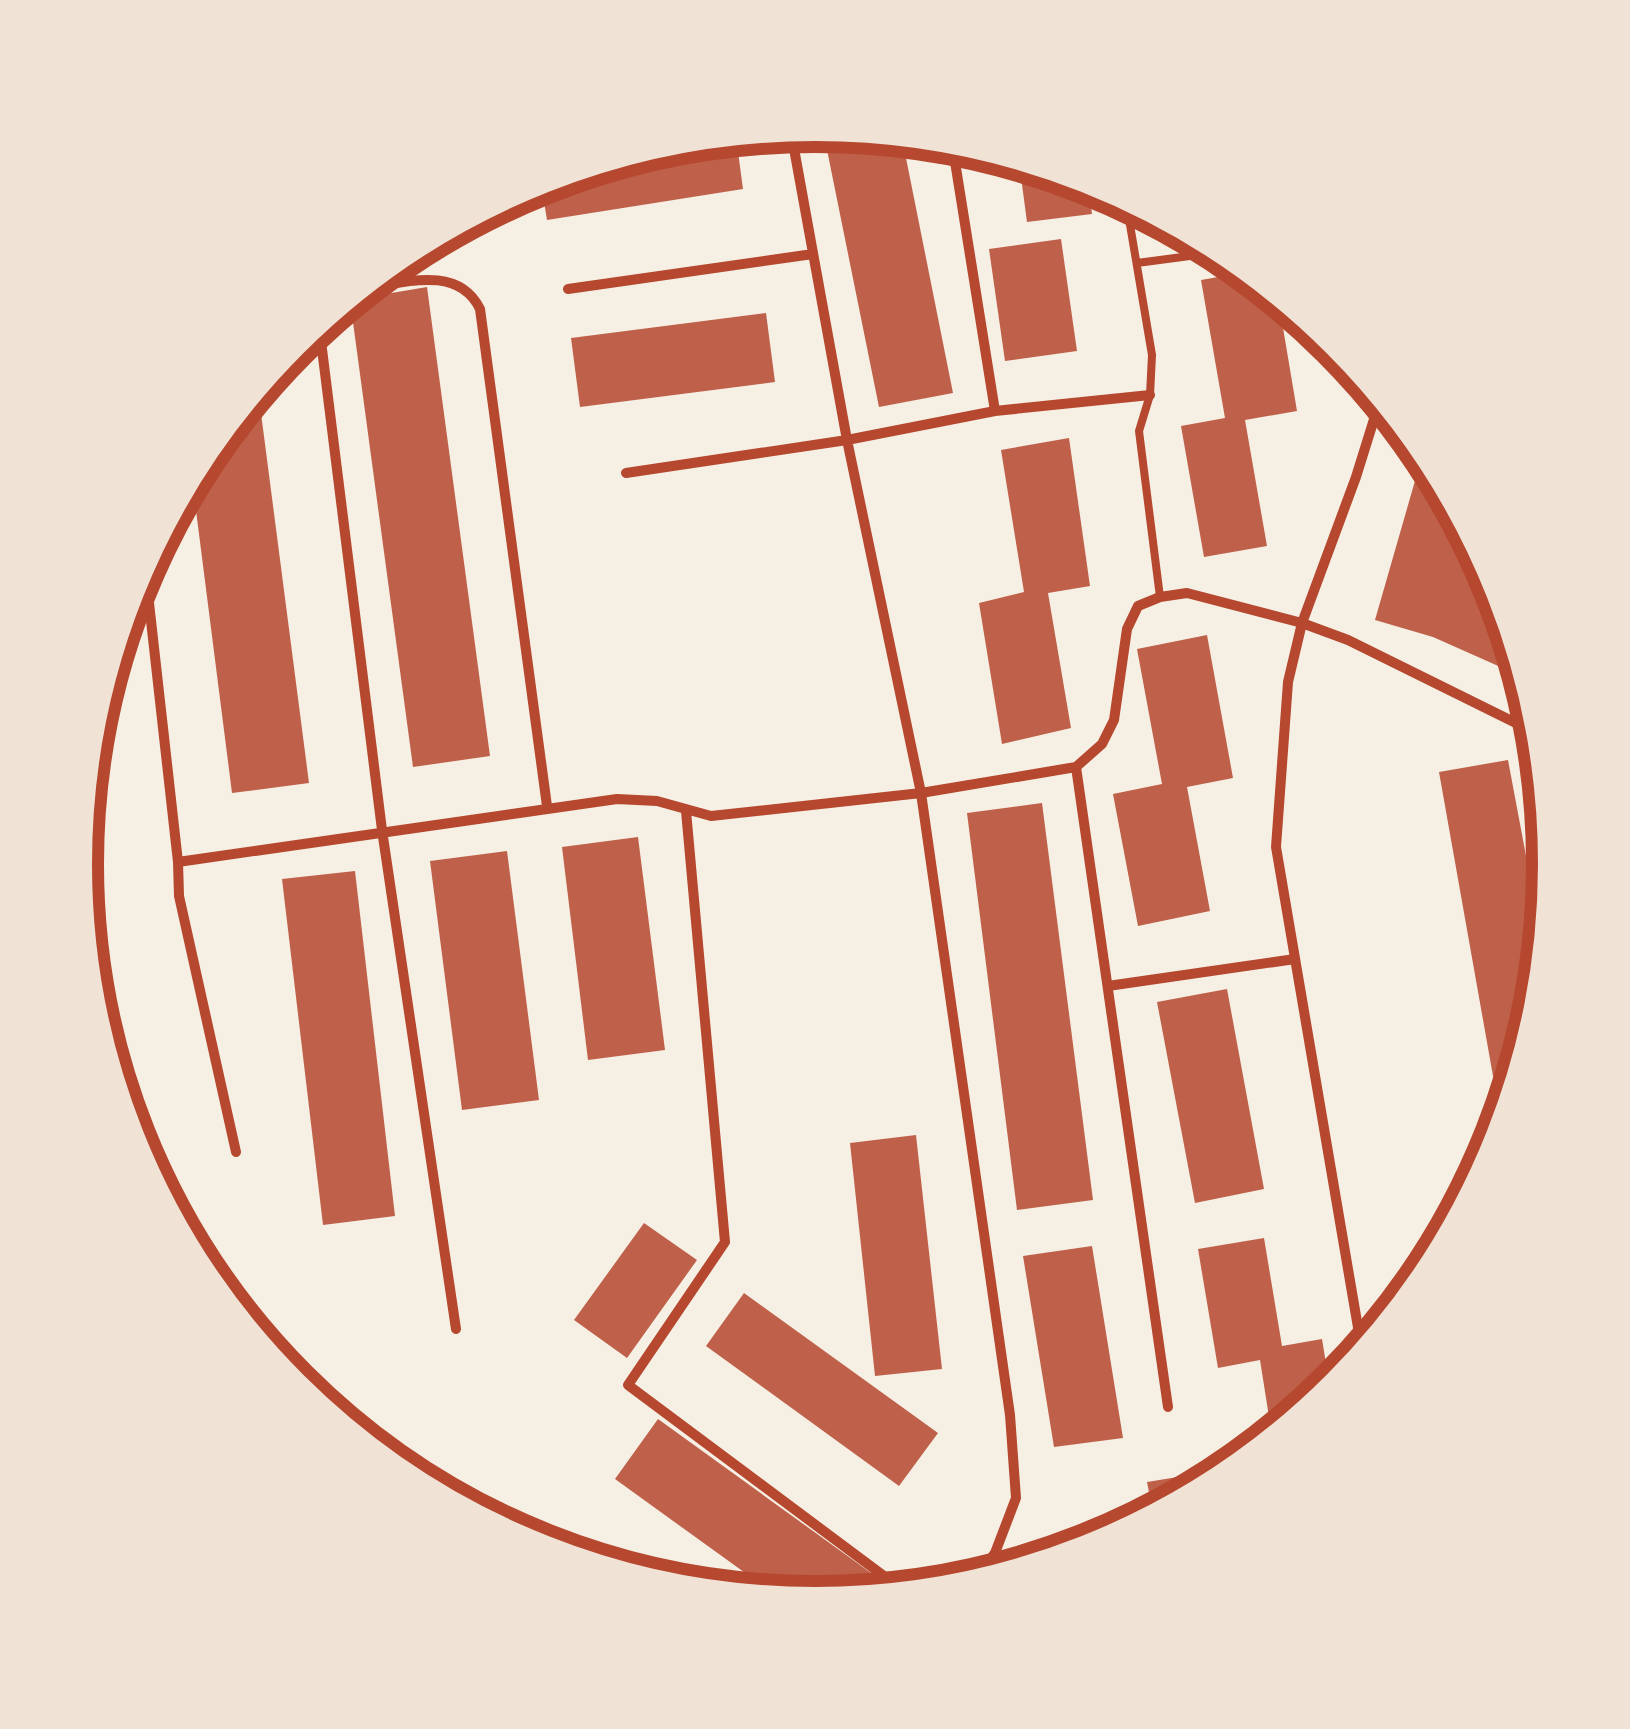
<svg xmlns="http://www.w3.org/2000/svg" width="1630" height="1729" viewBox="0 0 1630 1729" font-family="Overpass,sans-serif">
  <rect width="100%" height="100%" fill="#f6efe4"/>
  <path fill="#bf614a" d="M823 130 902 138 953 393 879 407Z
    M736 137 743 189 547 220 541 183 672 144Z
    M1019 162 1088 183 1092 214 1027 222Z
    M1061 239 1077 351 1005 361 989 249Z
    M1247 272 1278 298 1297 411 1245 420 1267 546 1204 557 1181 426 1225 418 1201 280Z
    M427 287 490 756 413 767 350 300Z
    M766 313 775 382 580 407 571 338Z
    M258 390 309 783 232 793 192 479 204 456Z
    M1069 438 1090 586 1048 593 1071 728 1002 744 979 603 1024 592 1001 450Z
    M1423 453 1464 528 1456 556 1485 566 1494 584 1523 677 1433 637 1375 620Z
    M1207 635 1233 778 1187 787 1210 911 1138 926 1113 794 1162 784 1137 649Z
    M1508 760 1542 941 1536 1008 1501 1121 1439 772Z
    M1042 803 1093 1200 1017 1210 967 813Z
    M638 837 665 1050 588 1060 562 847Z
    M507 851 539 1100 462 1110 430 861Z
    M355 871 395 1216 323 1225 282 879Z
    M1227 989 1264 1189 1195 1203 1157 1002Z
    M916 1135 942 1369 875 1376 850 1143Z
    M644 1223 697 1260 627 1358 574 1320Z
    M1264 1238 1282 1346 1322 1339 1330 1388 1272 1436 1260 1360 1218 1368 1198 1249Z
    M1092 1246 1123 1438 1054 1447 1023 1256Z
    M744 1293 938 1433 899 1486 706 1346Z
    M658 1419 896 1591 814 1599 777 1596 615 1479Z
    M1233 1468 1223 1476 1153 1513 1147 1482Z"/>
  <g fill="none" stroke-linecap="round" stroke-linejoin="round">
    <path stroke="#b5482f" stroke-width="8" d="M1126 201 1152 355 1150 395 1139 431 1160 597
      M1137 263 1220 252"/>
    <path stroke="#b5482f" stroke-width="10" d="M791 132 847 440 921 793 1010 1415 1016 1498 995 1553 976 1580
      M952 143 995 411
      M363 289C403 283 458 264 480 309L547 806
      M568 289 813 254
      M319 325 382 830 456 1329
      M626 473 847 440 995 411 1150 395
      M145 567 178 862 179 896 236 1152
      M1076 767 1168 1407
      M686 811 725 1242 628 1385 904 1591
      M178 862 617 799 657 801 711 816 921 793 1076 767 1102 744 1114 720 1127 629 1138 606 1160 597 1187 593 1302 623 1348 640 1522 726 1539 751
      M1108 986 1295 959
      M1362 1351 1276 847 1288 682 1302 623 1356 477 1380 400"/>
    <path stroke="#cf8b77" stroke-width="8" d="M201 1267 220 1293
      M249 1327 319 1404"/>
  </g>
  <path d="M0 0H1630V1729H0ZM98 864a717 717 0 1 1 1434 0a717 717 0 1 1-1434 0Z" fill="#f1e2d6" fill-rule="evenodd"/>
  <path fill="none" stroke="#b5482f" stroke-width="12" d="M98 864a717 717 0 1 1 1434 0a717 717 0 1 1-1434 0Z"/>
</svg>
